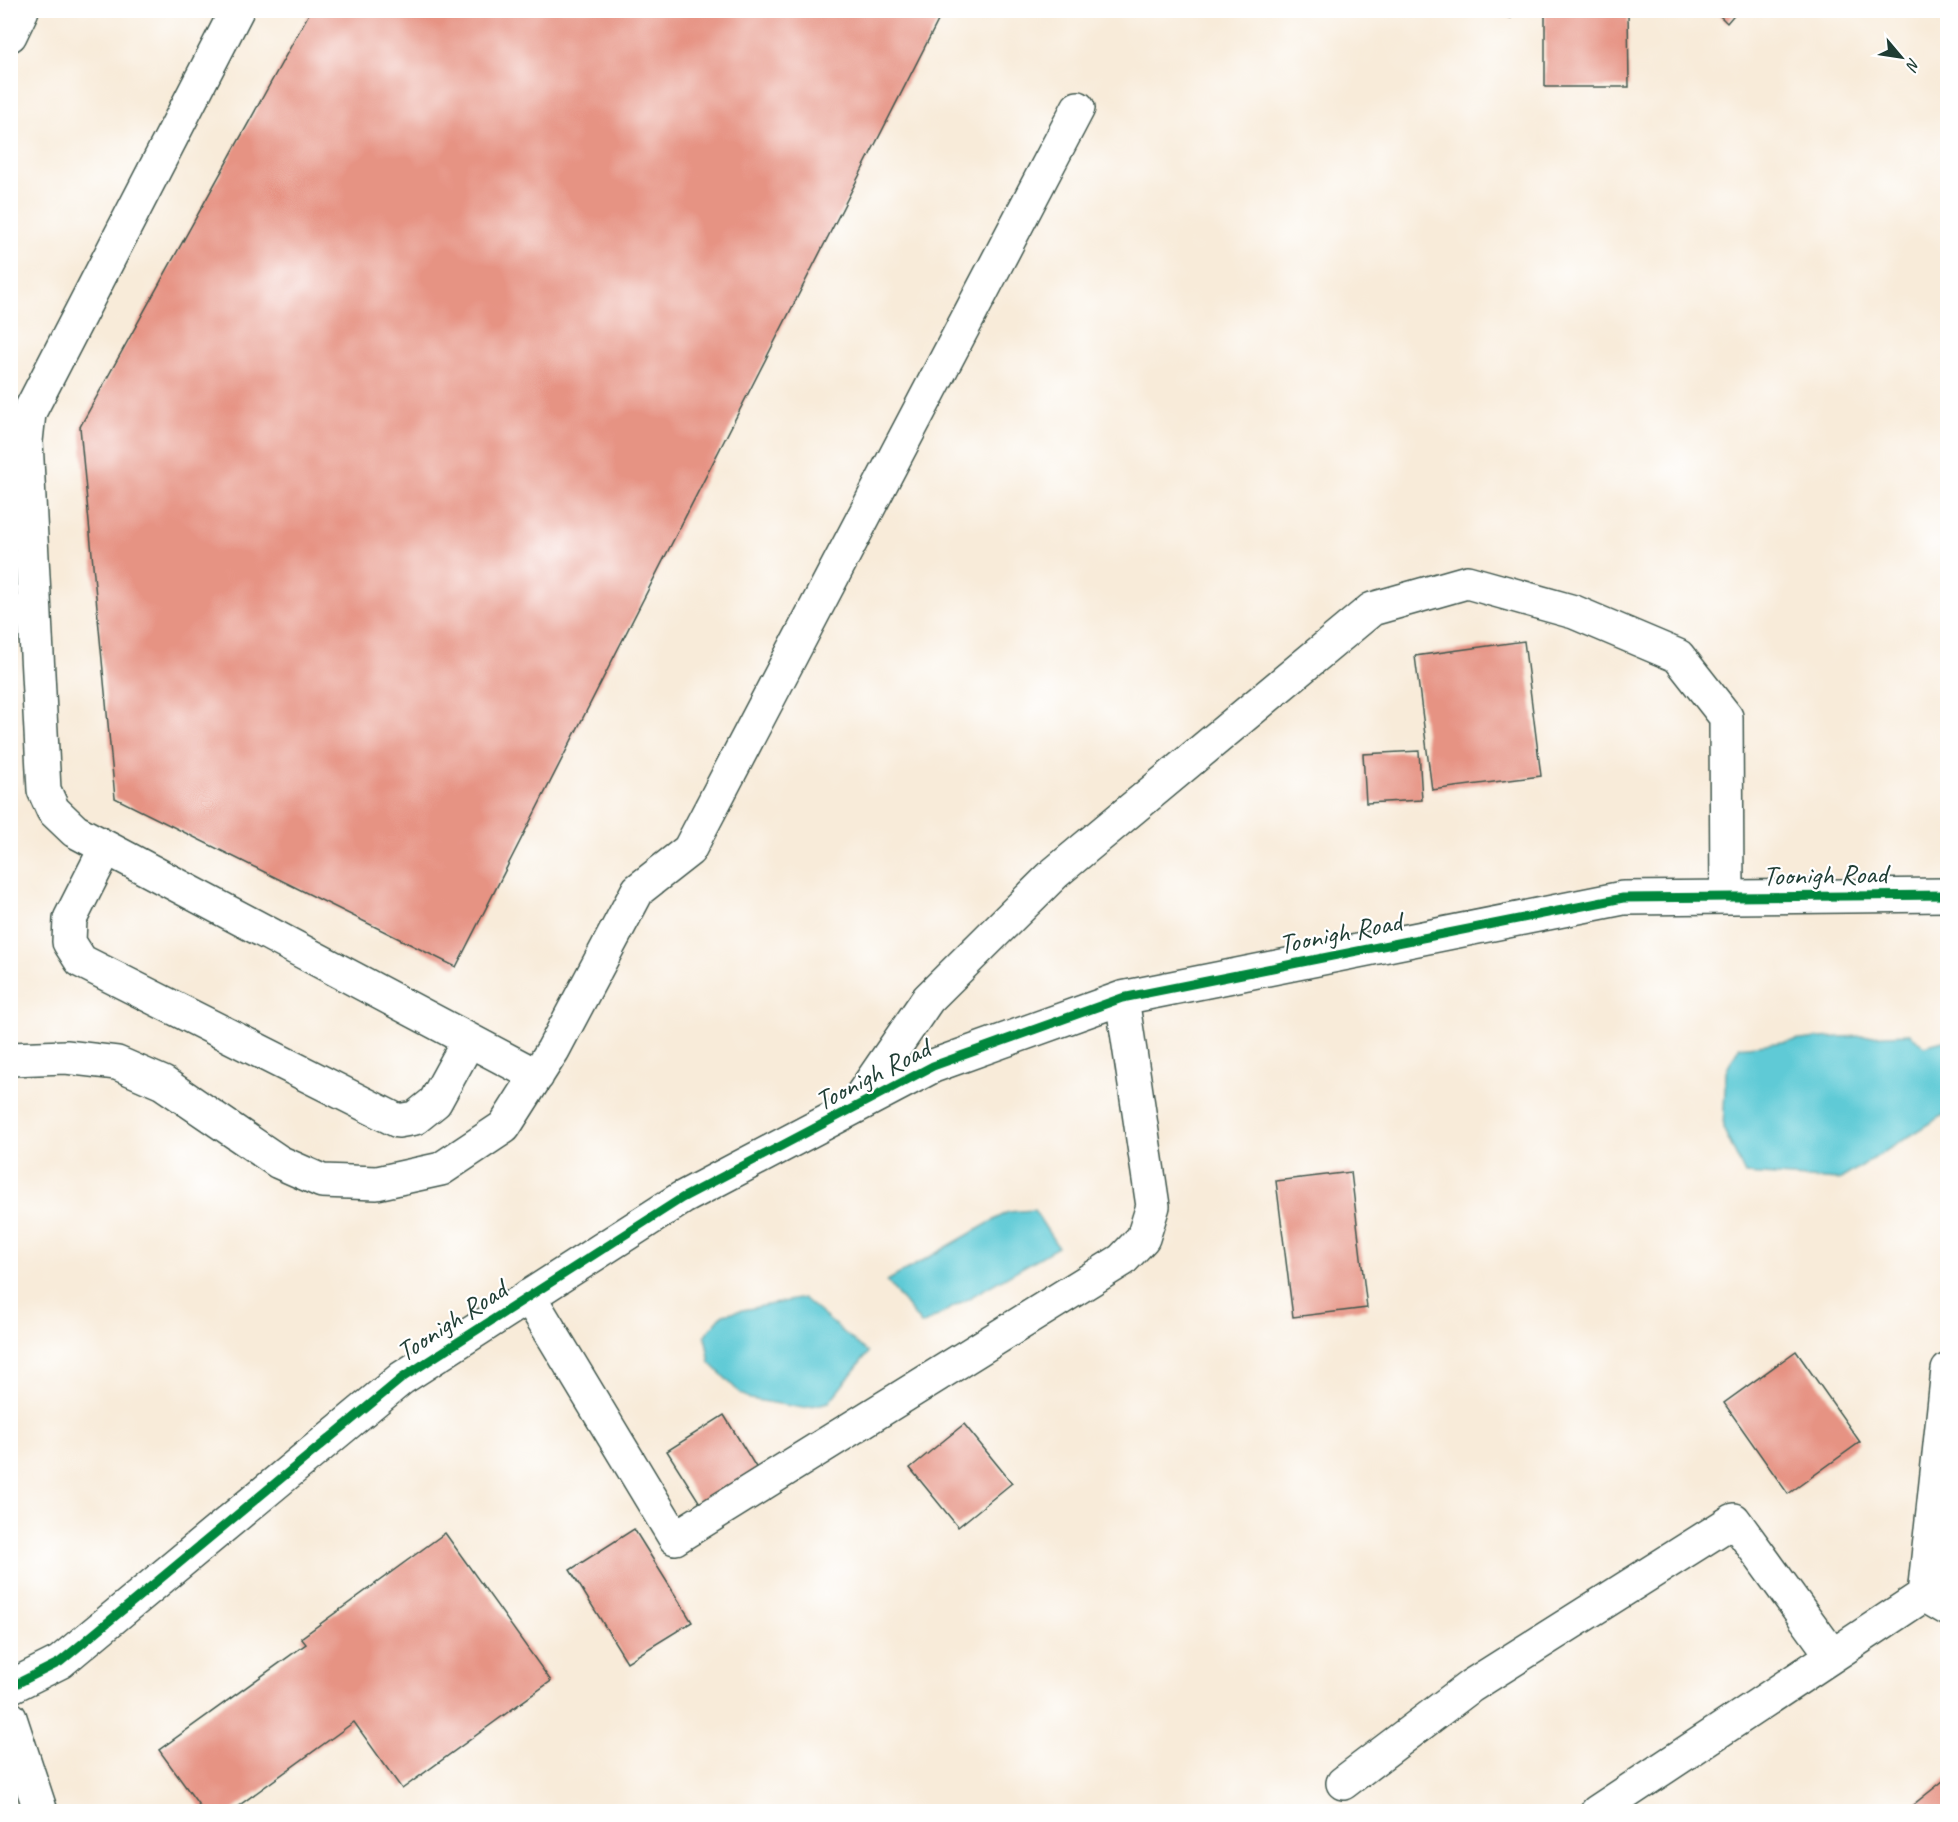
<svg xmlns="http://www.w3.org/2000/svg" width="1958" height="1822" viewBox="0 0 1958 1822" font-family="Caveat,sans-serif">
  <rect width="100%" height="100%" fill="#fff"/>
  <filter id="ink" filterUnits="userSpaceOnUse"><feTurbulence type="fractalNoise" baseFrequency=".0167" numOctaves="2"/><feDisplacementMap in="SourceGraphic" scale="12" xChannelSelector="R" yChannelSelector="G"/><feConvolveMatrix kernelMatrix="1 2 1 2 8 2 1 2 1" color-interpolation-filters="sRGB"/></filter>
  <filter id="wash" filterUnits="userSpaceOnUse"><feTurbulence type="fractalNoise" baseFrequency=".008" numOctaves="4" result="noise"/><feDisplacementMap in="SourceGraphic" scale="24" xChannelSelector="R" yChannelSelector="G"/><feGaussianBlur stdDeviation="1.35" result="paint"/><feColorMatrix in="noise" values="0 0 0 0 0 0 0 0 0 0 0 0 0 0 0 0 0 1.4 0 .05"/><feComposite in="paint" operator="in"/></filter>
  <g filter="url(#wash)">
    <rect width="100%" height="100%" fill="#f8ebd9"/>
    <path fill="#5ecad6" stroke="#3e8485" stroke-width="1.5" d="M1910 1034 1924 1046 1947 1040V1113L1839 1180 1745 1174 1723 1128 1726 1071 1739 1047 1818 1038Z
      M1034 1210 1058 1247 922 1325 887 1281 1008 1212Z
      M803 1298 868 1353 829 1402 803 1408 750 1399 740 1393 710 1363 705 1335 723 1314Z"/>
    <g id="blocks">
      <path fill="#e69383" d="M311 10H931L941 15 456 967 115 798 80 427Z
        M1486 10H1514L1511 18Z
        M1545 10H1628L1629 87H1545Z
        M1714 10H1738L1727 23Z
        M1524 641 1541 776 1432 790 1415 656Z
        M1419 751 1422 800 1366 803 1363 754Z
        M1351 1172 1367 1308 1293 1317 1276 1181Z
        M1796 1351 1860 1442 1788 1494 1724 1403Z
        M724 1415 759 1472 703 1508 667 1451Z
        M964 1424 1012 1483 958 1527 910 1468Z
        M634 1529 692 1622 627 1662 570 1570Z
        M445 1533 551 1681 402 1789 354 1722 230 1812H204L159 1750 306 1644 301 1638Z
        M1948 1777V1812H1904Z"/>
    </g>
  </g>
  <g filter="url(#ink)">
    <use href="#blocks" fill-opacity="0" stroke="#40574d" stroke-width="1.5"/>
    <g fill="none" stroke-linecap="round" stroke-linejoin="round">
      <g stroke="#40574d" stroke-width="36">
        <path id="minor" d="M237 10 29 413 26 441 44 790 53 810 75 831 537 1076
          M10 35 22 10
          M106 848 70 919 69 942 81 961 398 1121 415 1118 435 1102 469 1040
          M10 1059 66 1057 117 1063 163 1083 279 1162 322 1181 377 1183 441 1169 504 1127 553 1050 638 890 689 850 1078 108
          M855 1105 928 999 1055 873 1372 609 1467 582 1574 612 1678 656 1726 717 1727 897
          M529 1296 675 1538 1122 1260 1143 1238 1153 1206 1122 998
          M1924 1595 1948 1370
          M1924 1595 1948 1609
          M10 1687 60 1662 402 1378 682 1198 933 1066 1122 998 1623 898 1948 895
          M10 1718 41 1812
          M1343 1783 1471 1686 1734 1520 1832 1655
          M1597 1812 1924 1595"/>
      </g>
      <use href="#minor" stroke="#fff" stroke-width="33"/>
      <g stroke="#fff" stroke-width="13">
        <path id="cycleway" d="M10 1687 60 1662 402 1378 682 1198 933 1066 1122 998 1623 898 1948 895"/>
      </g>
      <use href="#cycleway" stroke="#00873e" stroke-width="9"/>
    </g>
  </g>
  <g text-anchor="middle" stroke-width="4.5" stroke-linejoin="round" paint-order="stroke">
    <g font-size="28" fill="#1f3d34" stroke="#fff">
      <text transform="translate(1825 874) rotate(-1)" y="10">Toonigh Road</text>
      <text transform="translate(1340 932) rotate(-11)" y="10">Toonigh Road</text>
      <text transform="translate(872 1074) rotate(-27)" y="10">Toonigh Road</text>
      <text transform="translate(451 1320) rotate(-33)" y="10">Toonigh Road</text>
    </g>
  </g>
  <rect width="1958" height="1822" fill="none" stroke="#fff" stroke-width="36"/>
  <g transform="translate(1901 57) rotate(119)" stroke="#ffffff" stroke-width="4.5" paint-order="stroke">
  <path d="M0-4.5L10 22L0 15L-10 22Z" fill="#1f3d34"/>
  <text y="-9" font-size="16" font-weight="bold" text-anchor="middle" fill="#1f3d34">N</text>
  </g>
</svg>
